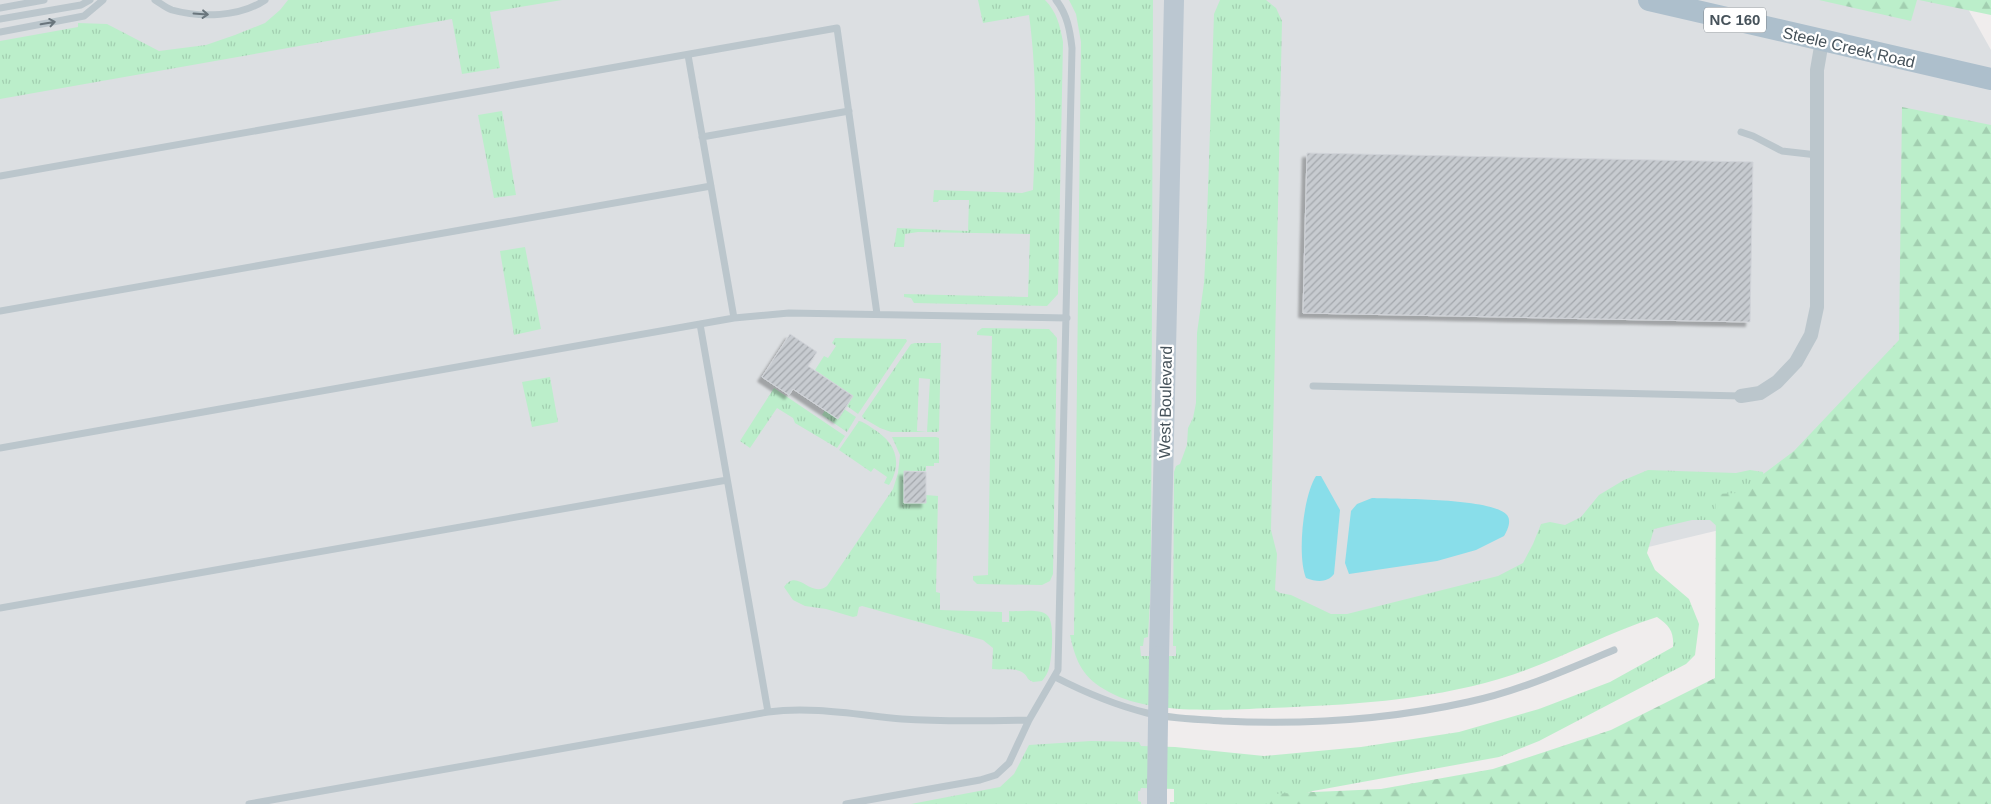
<svg xmlns="http://www.w3.org/2000/svg" width="1991" height="804" viewBox="0 0 1991 804" font-family="Helvetica,sans-serif">
  <defs>
    <pattern id="grass-tufts" width="24" height="20" patternUnits="userSpaceOnUse" patternTransform="scale(1.25)"><rect width="24" height="20" fill="#bbeeca"/><path d="M3 7l-1-3M5 7V3M7 7l1-3M15 17l-1-3M17 17v-4M19 17l1-3" fill="none" stroke="#a2ceb0"/></pattern>
    <pattern id="forest-firs" width="22" height="20" patternUnits="userSpaceOnUse" patternTransform="scale(1.25)"><rect width="22" height="20" fill="#bbeeca"/><path d="M5 1l3.5 6h-7zM16 11l3.5 6h-7z" fill="#a2ceb0"/></pattern>
    <pattern id="building-hatch" width="6" height="6" patternUnits="userSpaceOnUse" patternTransform="scale(1.25)"><rect width="6" height="6" fill="#c7cbd0"/><path d="M-1 1l2-2M0 6l6-6M5 7l2-2" fill="none" stroke="#a3a7ac"/></pattern>
    <filter id="shadow"><feDropShadow dx="-4.5" dy="4.5" stdDeviation="1" flood-color="#0004"/></filter>
  </defs>
  <rect width="100%" height="100%" fill="#f0eded"/>
  <path fill="#dcdfe2" d="M0 0H1963L1991 50V465L1164 663 1159 804H0Z"/>
  <path fill="url(#grass-tufts)" fill-rule="evenodd" d="M288 0H562L490 12 500 68 462 74 452 19 0 99V41L78 27V23L107 24 159 51 206 45 235 35 265 23 280 10Z
    M978 0H1045C1057 12 1060 26 1063 42L1058 294 1047 306 914 303 911 298 904 297V294L1028 297 1030 234 918 232 905 234 904 247H894L897 228 968 231 969 200H939L938 202H933L934 190 1022 193 1033 190C1036 131 1037 74 1029 15L983 23Z
    M1069 0H1153L1151 581 1148 637 1144 638 1143 646H1140L1141 656H1176V646H1173L1174 472 1176 466 1180 464 1187 445 1188 428 1193 418 1196 403 1197 333 1204 283 1206 247 1214 14 1220 0H1266L1276 8 1282 21 1271 530 1277 554 1275 590 1280 593 1291 595 1331 614H1347L1498 576 1523 563 1533 544 1541 524 1550 522 1565 525 1581 517 1599 495 1624 480 1648 470 1736 473 1750 470 1763 472 1786 590 1710 520H1692L1654 529 1647 553 1655 570 1689 599 1699 624 1695 655 1686 664 1539 741 1499 757 1313 791 1280 801 1278 804H1170V802H1174V789L1141 788 1140 791H1138V801L1141 802V804H911L1000 787 1014 774 1029 745 1091 741 1139 742 1141 746 1175 747 1264 756 1361 747 1459 732 1539 709 1610 682 1673 647C1674 632 1670 626 1657 617 1603 634 1554 663 1499 679 1424 701 1347 705 1270 708 1224 710 1150 715 1109 692 1083 678 1076 663 1070 635H1074L1081 42 1076 14Z
    M502 111 516 195 494 198 478 115Z
    M525 247 541 329 514 335 500 251Z
    M982 328 1049 329 1057 338 1053 574 1050 581 1042 585 977 584 973 580V576L988 575 992 336 977 335V332Z
    M835 338 906 339 907 341 858 414 847 406 853 396 815 370 824 356 828 358 836 346 832 343Z
    M915 343H941L939 431 937 432H891L880 428 863 418 862 416 911 344ZM919 378 930 379 927 432 917 431Z
    M550 377 558 422 532 427 522 382Z
    M774 388 845 436 837 448 795 423 793 418 777 408 750 448 740 441Z
    M844 409 856 417 847 432 822 415 825 410 838 419Z
    M859 421C863 422 868 425 872 428 894 441 904 461 889 485L884 483 887 477 874 468 871 472 839 450Z
    M892 437H936L939 438V463H934V466H926V471L904 472 926 495 938 496 936 592 940 593V610L1002 612V622H1009V611C1020 612 1039 608 1047 615 1055 621 1052 657 1049 668 1048 673 1045 677 1042 681L1033 682 1028 679C1022 665 1004 671 992 669L993 648 983 640 862 606 859 607 857 616 853 617 826 609 805 606 793 600 784 587C798 567 810 599 827 586L893 489 898 473 900 455Z"/>
  <path fill="url(#forest-firs)" d="M1819 0H1917L1911 21Z
    M1919 0H1991V15Z
    M1902 107 1991 125V804H1268V794L1381 789 1493 769 1611 730 1715 678 1716 494 1738 493 1794 451 1899 340Z"/>
  <path fill="#89deea" d="M1316 476H1321L1340 510 1334 574C1327 583 1317 582 1306 578 1297 556 1303 496 1316 476Z
    M1372 498C1397 499 1493 498 1507 515 1512 521 1507 531 1504 536L1476 550 1437 561 1349 574 1345 563 1351 511 1357 504Z"/>
  <path fill="url(#building-hatch)" stroke="#d1d4d9" filter="url(#shadow)" d="M1307 153 1753 162 1750 322 1303 313Z
    M790 334 817 352 808 366 853 396 838 419 793 389 789 395 762 377Z
    M904 471 926 472V503H904Z"/>
  <g fill="none" stroke-linecap="round" stroke-linejoin="round">
    <path stroke="#bbc6cc" stroke-width="7" d="M155 0C160 3 166 8 172 10 201 18 240 17 265 0
      M0 8 44 0
      M0 19 81 5 90 0
      M0 32 84 16 103 0
      M1741 132 1753 136 1782 151 1817 155
      M702 137 849 111
      M0 176 837 28 877 314
      M0 311 711 186
      M734 318 789 313 1067 318
      M1313 386 1741 396
      M0 448 734 318 688 55
      M0 608 727 480
      M1055 677C1084 692 1115 705 1147 713 1171 719 1197 719 1222 721 1305 725 1387 720 1468 702 1517 692 1568 669 1614 650
      M768 712C812 706 858 715 902 719 945 722 987 721 1029 720
      M249 804 768 712 700 324
      M846 804 980 780 996 775 1009 763 1029 720 1058 670 1072 48C1070 30 1067 14 1056 0"/>
    <path stroke="#bbc6cc" stroke-width="14" d="M1741 396 1760 393 1777 382 1796 362 1811 335 1817 307V70L1822 41"/>
    <path stroke="#bbc7d1" stroke-width="20" d="M1159 656 1174 0
      M1157 804V788"/>
    <path stroke="#adbfcc" stroke-width="22" d="M1649 0 1991 79"/>
    <path stroke="#bbc7d1" stroke-width="20" d="M1157 788 1159 656"/>
  </g>
  <defs><path id="oneway-shaft" d="M-6 0H5M1.5-3L5.5 0L1.5 3" fill="none" stroke-width="1.6" stroke-linecap="round" stroke-linejoin="round" transform="scale(1.25)"/></defs>
  <g stroke="#69757c">
    <use href="#oneway-shaft" transform="translate(201 14) rotate(4)"/>
    <use href="#oneway-shaft" transform="translate(48 23) rotate(-10)"/>
  </g>
  <g text-anchor="middle" stroke-width="4.5" stroke-linejoin="round" paint-order="stroke">
    <rect fill="#fff" stroke="#7e868c" stroke-width="1" x="1704" y="7.5" width="62" height="25" rx="4"/>
    <g font-size="15" font-weight="bold" fill="#46525a">
      <text x="1735" y="25">NC 160</text>
    </g>
    <g font-size="16" fill="#46525a" stroke="#fff">
      <text transform="translate(1849 47) rotate(13)" y="6">Steele Creek Road</text>
      <text transform="translate(1165 402) rotate(-89)" y="6">West Boulevard</text>
    </g>
  </g>
</svg>
